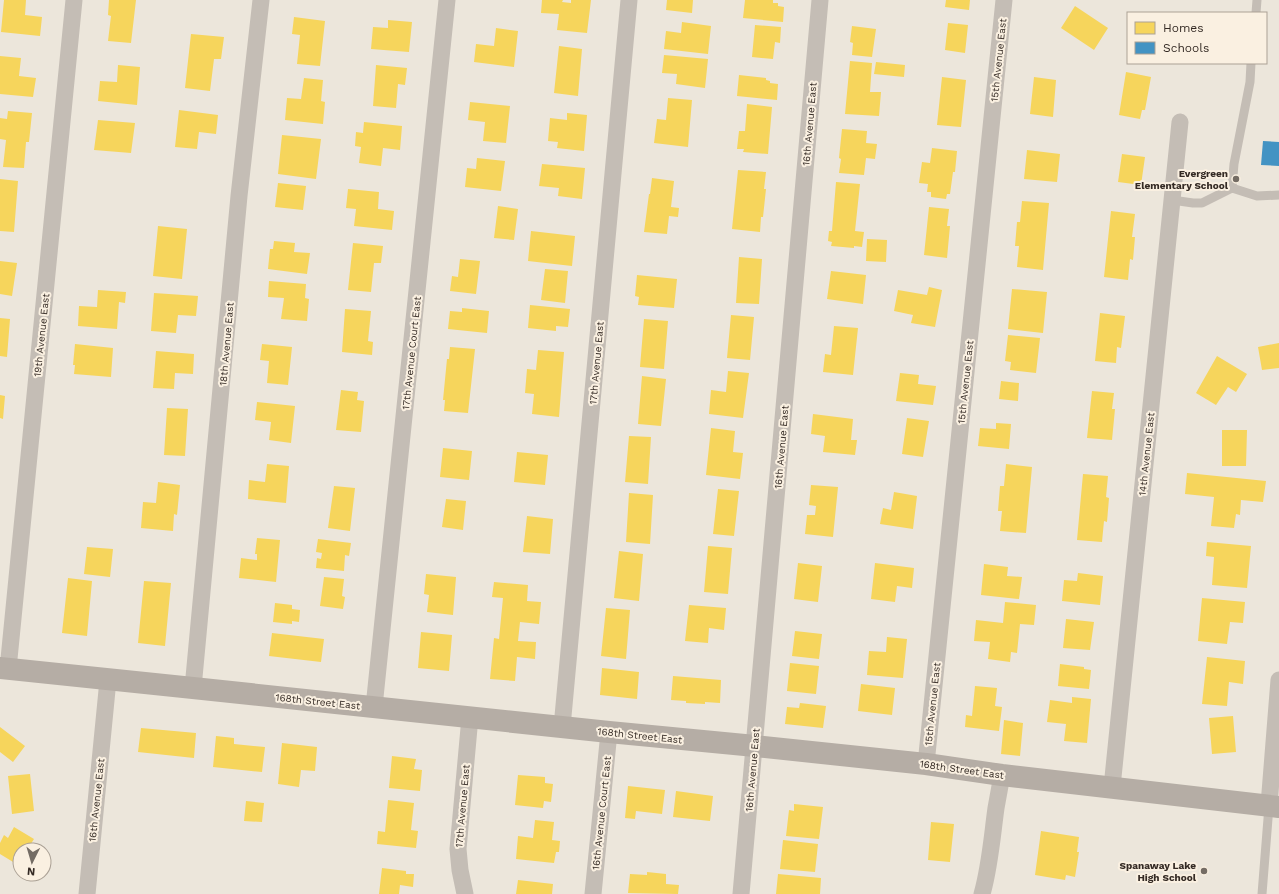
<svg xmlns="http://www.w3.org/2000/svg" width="1279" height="894" viewBox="0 0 1279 894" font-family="'Work Sans',sans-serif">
  <rect width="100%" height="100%" fill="#ece6db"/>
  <path fill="#f6d55c" d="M4 0H26L25 15 42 17 40 36 1 32Z
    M109 0H136L131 43 108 41 111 16 108 15Z
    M542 0H563L562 2 571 3V0H591L587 33 557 30 559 14 541 13Z
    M667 0H693L692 13 666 10Z
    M745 0H773V3H778V6L784 7 783 22 743 18Z
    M946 0H970L969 10 945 7Z
    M1075 6 1108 28 1094 50 1061 28Z
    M294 17 325 21 320 66 297 64 300 35 292 34Z
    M388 20 412 22 409 52 371 49 373 27 388 28Z
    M682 22 711 26 708 54 664 49 666 31 681 33Z
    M948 23 968 25 965 53 945 50Z
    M755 25 781 27 780 43 775 42 773 59 752 57Z
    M852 26 876 29 872 57 852 55 853 43 850 42Z
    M496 28 518 31 514 67 474 62 476 44 494 46Z
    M191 34 224 37 221 59H214L210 91 185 88Z
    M559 46 582 49 578 96 554 93Z
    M664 55 708 59 705 88 676 84 677 74 662 73Z
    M0 56 21 58 19 76 36 78 33 97 0 94Z
    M850 61 872 63 870 92H881L879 116 845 114Z
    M876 62 905 65 904 77 874 74Z
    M118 65 140 67 137 105 98 101 100 81 117 82Z
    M376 65 407 68 405 85 398 84 396 108 373 106Z
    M1126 72 1151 77 1145 110H1142L1140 119 1119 115Z
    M739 75 766 78V80L770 81V83L778 84 777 100 737 96Z
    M942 77 966 80 961 127 937 125Z
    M1034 77 1056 80 1053 117 1030 114Z
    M304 78 323 80 321 101 325 102 323 124 285 120 287 98 301 99Z
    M668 98 692 100 688 147 654 143 657 119 666 120Z
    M470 102 510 106 506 143 483 141 485 122 468 120Z
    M747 104 772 107 768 154 743 152 744 149H737L739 131H745Z
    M179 110 218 115 216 134 199 132 197 149 175 147Z
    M8 111 32 113 29 142H26L24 168 3 167 6 140 0 139V118L7 119Z
    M567 113 587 115 584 151 557 148 558 142 548 141 550 118 567 120Z
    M98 120 135 123 131 153 94 150Z
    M364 122 402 126 400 150 383 148 381 166 359 163 361 147 355 146 356 132 363 133Z
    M842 129 867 131 866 143 877 144 875 159 866 158 864 175 839 173 841 159 839 158Z
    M282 135 321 139 316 179 278 174Z
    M932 148 957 151 955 172H953L950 194H947L946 199 931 197V192H927L928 184 919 183 922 162 930 163Z
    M1027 150 1060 154 1057 182 1024 179Z
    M1122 154 1145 157 1141 185 1118 182Z
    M477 158 505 161 501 191 465 187 467 168 476 169Z
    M542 164 585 168 582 199 558 196 559 188 539 186Z
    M738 170 766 172 764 189H766L763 217H761L760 232 732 229Z
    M652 178 674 181 671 207 679 208 678 217 669 216 667 234 644 232 649 194H650Z
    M0 179 18 181 14 232 0 231Z
    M836 182 860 184 855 231 864 232 862 247 854 246V248L831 246 832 242 828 241 829 231H832Z
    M278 183 306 186 303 210 275 207Z
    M348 189 379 192 378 209 394 211 392 230 354 226 356 209 346 208Z
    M1022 201 1049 203 1043 270 1017 267 1019 246H1015L1017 222H1020Z
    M498 206 518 209 514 240 494 238Z
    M929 207 949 209 947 226H950L947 258 924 255Z
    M1111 211 1135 214 1132 237H1135L1133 260 1130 259 1128 280 1104 277Z
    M158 226 187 229 182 279 153 276Z
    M531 231 575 236 572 266 528 261Z
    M867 239 887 240 886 262 866 261Z
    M274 241 295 243 294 252 310 253 307 274 268 269 270 249H273Z
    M353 243 383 246 381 263H374L371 292 348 290Z
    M739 257 762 259 759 304 736 303Z
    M460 259 480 261 476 294 450 291 452 276 458 277Z
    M0 261 17 263 12 296 0 294Z
    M545 269 568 271 565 303 541 300Z
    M831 271 866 275 863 304 827 299Z
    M637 275 677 279 674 308 638 305 639 297 635 296Z
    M269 281 306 284 305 298 309 299 307 321 281 319 284 298 268 297Z
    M929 287 942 290 935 327 911 323 913 315 894 311 898 290 927 295Z
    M1012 289 1047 292 1043 333 1008 329Z
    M98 290 126 292 125 303 119 302 117 329 78 326 79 306 97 307Z
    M154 293 198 296 196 316 178 315 176 333 151 331Z
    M530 305 570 309 568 327 556 326V331L528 328Z
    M462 308 489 311 487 333 448 329 450 311 462 312Z
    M345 309 371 311 368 341 373 342 372 355 342 352Z
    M1100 313 1125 316 1121 348 1117 347 1116 363 1095 361Z
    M731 315 754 317 750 360 727 358Z
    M0 318 10 319 7 357 0 356Z
    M644 319 668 321 664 369 640 367Z
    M834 326 858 328 853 375 823 372 825 354 831 355Z
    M1008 335 1040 338 1036 373 1010 370 1011 362 1005 361Z
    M1279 343V368L1262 370 1258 347Z
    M75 344 113 348 111 377 74 374 75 365H73Z
    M262 344 292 347 288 385 267 383 269 361 260 360Z
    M450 347 475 349 468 413 444 411 445 400H443L447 359H449Z
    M538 350 564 352 559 417 532 414 534 394 525 393 527 369 536 370Z
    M156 351 194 354 193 374 175 373 174 389 153 388Z
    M1217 356 1247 374 1236 392 1228 387 1216 405 1196 393Z
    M728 371 749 373 743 418 709 414 711 390 726 392Z
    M900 373 919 375 918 384 936 386 933 405 896 401Z
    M642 376 666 379 661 426 638 424Z
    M1001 381 1019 383 1018 401 999 399Z
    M341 390 358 392 357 400 364 401 361 432 336 430Z
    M1092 391 1114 393 1112 409H1115L1112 440 1087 438Z
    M0 395 5 396 3 419 0 418Z
    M257 402 295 406 291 443 269 440 271 422 255 420Z
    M167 408 188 409 185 456 164 455Z
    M813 414 853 419 851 440H857L855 455 823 452 825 436 811 434Z
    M907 418 929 421 923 457 902 454Z
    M996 423 1011 424 1009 449 978 446 980 428 996 429Z
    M711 428 735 431 733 452 743 453 740 479 706 475Z
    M1222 430H1247L1246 466H1222Z
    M629 436 651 437 648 484 625 482Z
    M443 448 472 451 469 480 440 477Z
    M517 452 548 455 545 485 514 482Z
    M267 464 289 466 286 503 248 499 249 480 265 482Z
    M1006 464 1032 467 1026 533 1000 531 1002 511H998L1000 486H1004Z
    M1187 473 1266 481 1263 502 1241 500 1240 515 1236 514 1234 528 1211 526 1214 497 1185 494Z
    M1083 474 1108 476 1106 497 1109 498 1107 522 1104 521 1102 542 1077 540Z
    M158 482 180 485 177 515 174 514 173 531 141 528 143 502 156 503Z
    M811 485 838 487 833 537 805 534 807 515H815L816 506 809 505Z
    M334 486 355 488 350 531 328 528Z
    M718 489 739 491 734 536 713 534Z
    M894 492 917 496 913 529 880 524 883 508 891 510Z
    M629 493 653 495 650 544 626 542Z
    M446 499 466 501 463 530 442 527Z
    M527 516 553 519 550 554 523 552Z
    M257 538 280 540 276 582 239 578 241 558 257 560V554H255Z
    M318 539 351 543 349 556 345 555 344 571 316 568 317 558 321 559 322 553 316 552Z
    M1207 542 1251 546 1247 588 1212 585 1214 557 1206 556Z
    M708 546 732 548 728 594 704 592Z
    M87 547 113 549 110 577 84 574Z
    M619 551 643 554 639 601 614 598Z
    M798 563 822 566 818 602 794 599Z
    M875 563 914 568 912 588 897 586 895 602 871 599Z
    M984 564 1008 567 1007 576 1022 577 1019 599 981 595Z
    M1078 573 1103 576 1100 605 1062 601 1064 580 1077 581Z
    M426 574 456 577 453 615 427 612 429 595 424 594Z
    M324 577 344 579 342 596 345 597 343 609 320 606Z
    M68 578 92 581 87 636 62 633Z
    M144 581 171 583 165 646 138 643Z
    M494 582 528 585 527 601 541 602 539 624 520 622 518 641 536 642 535 659 517 657 515 681 490 679 494 638 499 639 503 598 492 597Z
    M1202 598 1245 602 1243 623 1230 622 1227 644 1198 641Z
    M1005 602 1036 605 1034 625 1020 624 1017 653 1011 652 1010 662 988 659 990 642 974 641 976 620 1003 623Z
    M275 603 292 605V609L300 610 299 622 292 621V624L273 622Z
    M689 605 726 608 724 630 709 628 708 643 685 641Z
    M606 608 630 610 626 659 601 656Z
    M1066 619 1094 622 1090 650 1063 648Z
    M795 631 822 634 819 659 792 656Z
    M421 632 452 635 449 671 418 668Z
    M272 633 324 639 321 662 269 656Z
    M887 637 907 639 903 678 867 675 869 651 886 652Z
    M1207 657 1245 661 1243 684 1229 682 1227 706 1202 704Z
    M790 663 819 666 816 694 787 691Z
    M1060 664 1084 667V669L1091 670 1089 689 1058 686Z
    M602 668 639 672 637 699 600 695Z
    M673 676 721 680 720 703 705 702V704L686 703V701L671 700Z
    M861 684 895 688 892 715 858 711Z
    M975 686 997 688 995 706 1002 707 999 731 965 727 966 715 972 716Z
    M1072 697 1091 699 1087 743 1064 741 1066 724 1047 722 1050 700 1072 703Z
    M800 703 826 706 823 728 785 724 787 707 799 708Z
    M1233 716 1236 752 1212 754 1209 718Z
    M1004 720 1023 723 1020 756 1001 754Z
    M0 727 25 746 13 762 0 752Z
    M141 728 196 733 194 758 138 752Z
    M216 736 234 738V744L265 747 262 772 213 767Z
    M282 743 317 747 315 771 301 770 299 787 278 784Z
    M392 756 416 759 414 769 422 770 420 791 389 788Z
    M30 774 34 811 12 814 8 776Z
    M518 775 545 777V783L553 784 551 802 544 801 543 808 515 805Z
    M628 786 665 790 662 814 636 811 635 819 625 818Z
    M676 791 713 796 710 821 673 817Z
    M388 800 414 803 411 830 418 831 416 848 377 844 378 831 385 832Z
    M246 801 264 803 262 822 244 821Z
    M794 804 823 807 819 839 786 836 789 810 794 811Z
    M535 820 554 822 552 840 560 841 559 852H556L554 863 516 859 518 836 533 838Z
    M931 822 954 824 950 862 928 860Z
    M14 827 34 839 27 850H20V862L18 865 0 854V843L4 835 8 838Z
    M1041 831 1079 837 1077 852H1079L1075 877 1066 875 1065 880 1035 875Z
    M783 840 818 844 815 872 780 869Z
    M382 868 406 871V874H414L413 887 400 885 399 894H379Z
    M647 872 666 874V884L679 885 678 894 628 893 630 874 647 875Z
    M778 874 821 878 820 894H776Z
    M518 880 553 884 552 894H516Z"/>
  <path fill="#4393c3" d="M1263 141 1279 142V166L1261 165Z"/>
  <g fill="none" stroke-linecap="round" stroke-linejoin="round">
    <path stroke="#c4bdb5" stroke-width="9" d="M1256 13 1257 0
      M1232 188 1257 196 1279 195
      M1172 200 1193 203H1202L1232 188 1234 164 1250 82 1251 63
      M1262 894 1269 806"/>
    <path stroke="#c4bdb5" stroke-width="17" d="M8 669 74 0
      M193 688 239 196 261 0
      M374 707 447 0
      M562 727 629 0
      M926 764 1004 0
      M1112 787 1180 122
      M1269 805 1279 680
      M87 894 108 680
      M465 894 460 870 458 849 470 717
      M593 894 609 732
      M741 894 820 0
      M982 894C990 866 992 837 996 808 998 797 1000 786 1002 775"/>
    <path stroke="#b5ada5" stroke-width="22" d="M0 668 193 688 609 732 755 746 926 764 1002 775 1279 807"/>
  </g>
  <g fill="#746c64" stroke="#faf0e1" stroke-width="1.5">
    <circle cx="1236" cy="179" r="4"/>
    <circle cx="1204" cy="871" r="4"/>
  </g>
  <g text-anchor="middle" stroke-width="4" stroke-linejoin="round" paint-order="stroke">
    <g font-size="10" fill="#342a24" stroke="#faf0e1">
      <text transform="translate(998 60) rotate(-84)" y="4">15th Avenue East</text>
      <text transform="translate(809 124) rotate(-85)" y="4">16th Avenue East</text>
      <text transform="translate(41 335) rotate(-84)" y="4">19th Avenue East</text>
      <text transform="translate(226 344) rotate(-85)" y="4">18th Avenue East</text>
      <text transform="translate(411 353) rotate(-84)" y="4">17th Avenue Court East</text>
      <text transform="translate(596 363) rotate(-85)" y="4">17th Avenue East</text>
      <text transform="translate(965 382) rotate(-84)" y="4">15th Avenue East</text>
      <text transform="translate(781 447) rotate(-85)" y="4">16th Avenue East</text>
      <text transform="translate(1146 454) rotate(-84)" y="4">14th Avenue East</text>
      <text transform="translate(318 701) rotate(6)" y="4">168th Street East</text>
      <text transform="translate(932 704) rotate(-84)" y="4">15th Avenue East</text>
      <text transform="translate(640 735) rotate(6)" y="4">168th Street East</text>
      <text transform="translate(962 769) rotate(8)" y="4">168th Street East</text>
      <text transform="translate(752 770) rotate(-85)" y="4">16th Avenue East</text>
      <text transform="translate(96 800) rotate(-84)" y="4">16th Avenue East</text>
      <text transform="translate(462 806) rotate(-85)" y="4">17th Avenue East</text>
      <text transform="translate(601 813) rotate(-84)" y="4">16th Avenue Court East</text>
    </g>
    <g font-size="10" font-weight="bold" fill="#342a24" stroke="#faf0e1" text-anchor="end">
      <text x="1228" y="177">Evergreen<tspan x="1228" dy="12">Elementary School</tspan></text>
      <text x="1196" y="869">Spanaway Lake<tspan x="1196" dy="12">High School</tspan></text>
    </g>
  </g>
  <rect x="1127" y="12" width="140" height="52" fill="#faf0e1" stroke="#aba195"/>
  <rect x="1135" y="22" width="20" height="12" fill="#f6d55c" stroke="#aba195"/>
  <text x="1163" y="32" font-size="12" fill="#342a24">Homes</text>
  <rect x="1135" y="42" width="20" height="12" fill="#4393c3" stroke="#aba195"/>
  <text x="1163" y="52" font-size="12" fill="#342a24">Schools</text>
  <g transform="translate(32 862) rotate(185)"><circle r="19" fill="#faf0e1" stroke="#aba195"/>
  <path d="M0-3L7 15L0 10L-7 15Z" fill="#746c64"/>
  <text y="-6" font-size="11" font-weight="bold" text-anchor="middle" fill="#342a24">N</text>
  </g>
</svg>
